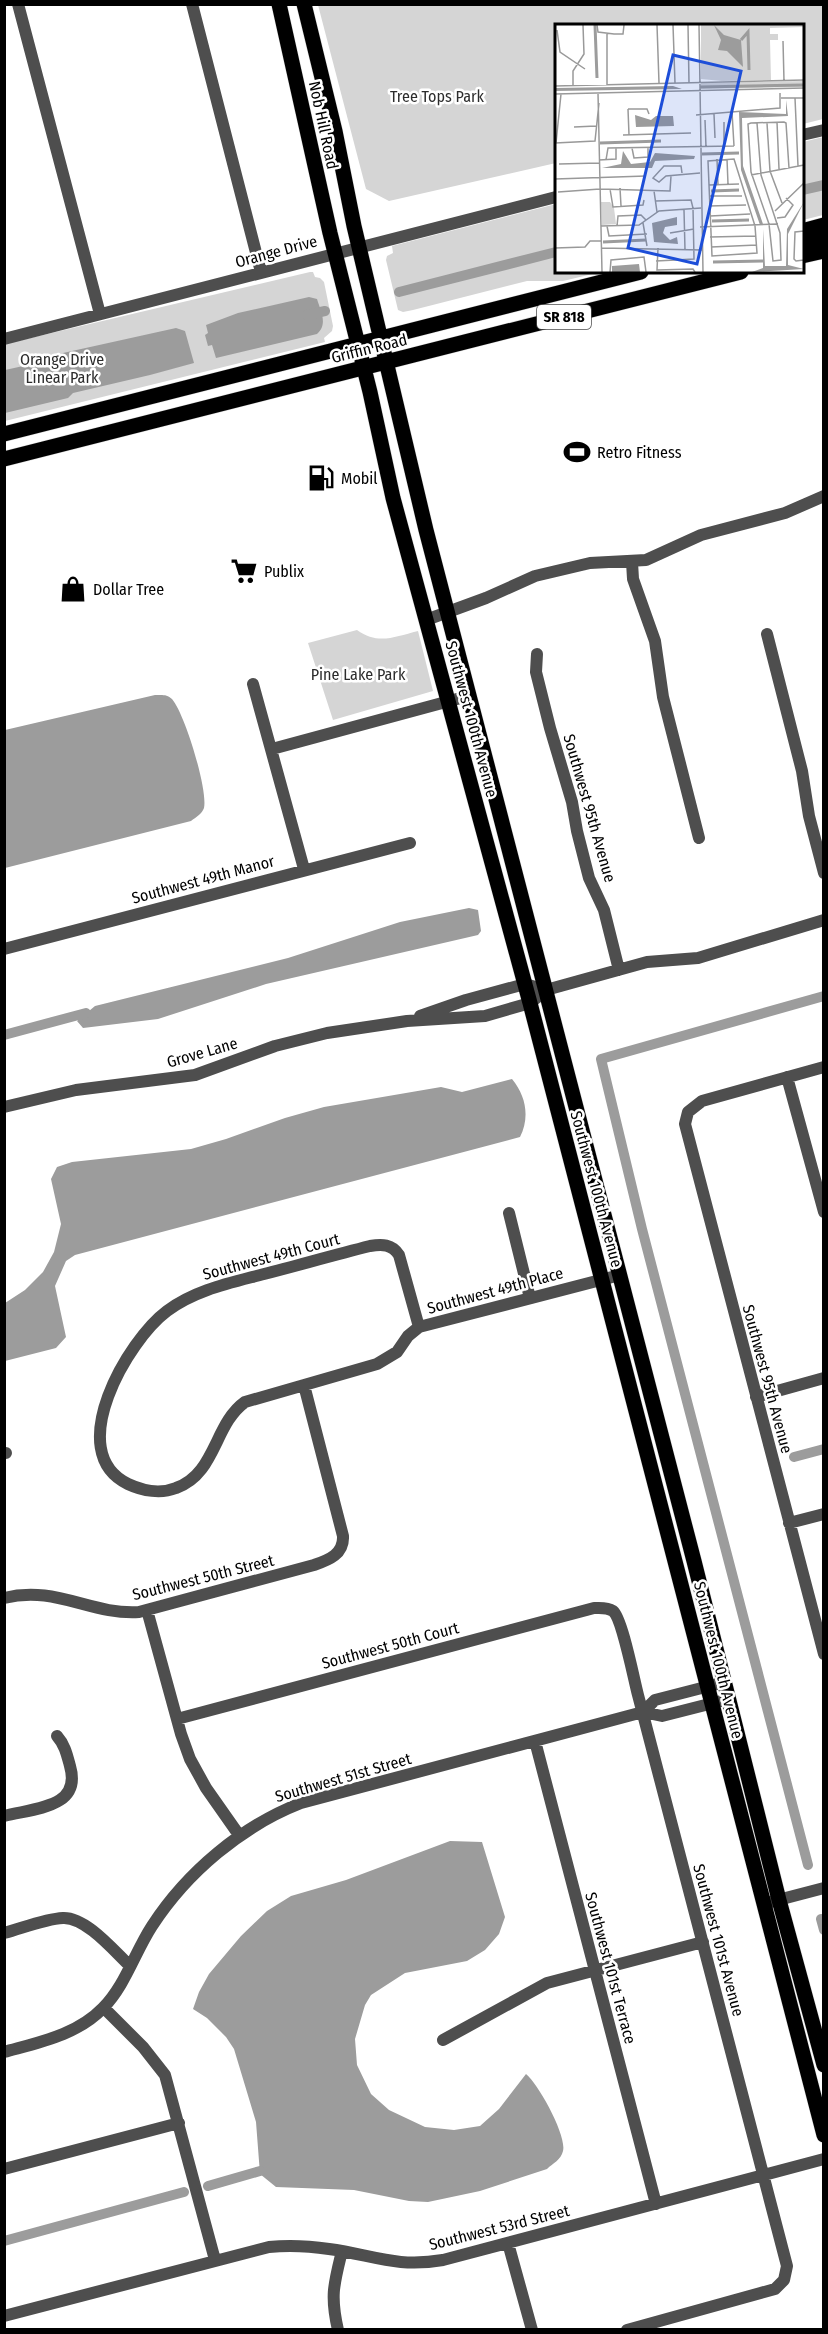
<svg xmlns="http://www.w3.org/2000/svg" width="828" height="2334" viewBox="0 0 828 2334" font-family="'Fira Sans Condensed',sans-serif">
  <rect width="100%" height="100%" fill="#fff"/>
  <path fill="#d5d5d5" d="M318 5H823V119L803 124 802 26H556V163L389 201 366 189Z
    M823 137V215L803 220V142Z
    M556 204V272H601L563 281H527L413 310 403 312 398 310 386 260 387 256 393 253 392 246Z
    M310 272H313L315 277 320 278 324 282 333 326 332 331 324 338 325 342 5 421V344Z
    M357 630C378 645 394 637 418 631L433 691 333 720 308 643Z"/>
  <path fill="#9c9c9c" d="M309 297 317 299C321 312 328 324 317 334L216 358 212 345 208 346 205 335 208 333 206 325 238 313Z
    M176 328 185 331 194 363 150 375 73 393 68 398 5 413V370L46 361 63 353Z
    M155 695C162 695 167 694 172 699 185 714 208 790 204 808 202 814 196 817 191 821L5 868V730Z
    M469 908 478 910 481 931 478 935 266 984 158 1019 83 1028 77 1021 95 1006 288 958 400 922Z
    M512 1079C526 1096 530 1117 520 1137L75 1255 66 1261 55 1286 66 1337 56 1348 5 1361V1303L25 1290 43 1272 54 1252 61 1224 51 1179 57 1167 72 1162 191 1149 226 1139 285 1118 324 1107 441 1087 462 1092Z
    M450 1841 482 1842 505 1917 499 1934 485 1950 467 1961 405 1973 371 1995 365 2005 355 2039 357 2065 371 2094 389 2110 425 2127 454 2130 480 2126 499 2109 526 2074C539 2085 567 2136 563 2151 561 2160 553 2163 547 2169L480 2191 428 2202 409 2201 354 2190 276 2187 260 2174 256 2122 234 2049 226 2037 207 2018 193 2009 199 1992 209 1974 241 1936 267 1911 291 1896 346 1880Z"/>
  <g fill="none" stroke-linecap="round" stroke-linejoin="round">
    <path stroke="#9c9c9c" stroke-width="10" d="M802 190 824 185
      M399 292 556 252
      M307 315 325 311
      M4 1035 86 1013
      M794 1457 824 1449
      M808 1865 642 1229 601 1059 824 996
      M821 1919 824 1930
      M208 2186 260 2171
      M4 2241 184 2192"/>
    <g stroke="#dbdbdb" stroke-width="16">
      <path id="major" d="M279 4 330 233 370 392 393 498 530 1003 824 2135
        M304 4 335 131 354 226 426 530 694 1561 779 1900 824 2065
        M802 231 824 225
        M802 242 824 236
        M802 256 824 251
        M4 434 641 272
        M4 459 741 272"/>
    </g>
    <path stroke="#4e4e4e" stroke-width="12" d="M18 4 100 314
      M192 4 261 272
      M802 135 824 130
      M4 339 556 197
      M632 562 633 579 655 641 663 697 699 838
      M426 620 486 598 535 576 590 563 646 560 701 535 785 513 824 496
      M767 634 802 771 809 816 824 873
      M537 654 536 672 550 728 572 802 577 831 589 878 604 910 619 970
      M253 684 304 869
      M272 749 468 696
      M4 949 410 843
      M420 1016 466 1000 525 984 546 990
      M824 1067 702 1101 688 1112 685 1124 824 1654
      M787 1077 824 1212
      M4 1107 76 1090 195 1075 275 1046 327 1033 407 1021 485 1016 530 1003 546 990 647 962 698 958 824 920
      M509 1213 530 1298
      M419 1327 399 1255C392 1244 382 1244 370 1246 334 1255 299 1265 264 1274 230 1283 195 1290 167 1311 128 1340 62 1452 128 1484 143 1491 161 1494 176 1488 216 1474 214 1424 245 1402L377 1364 397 1352 408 1336 419 1327 620 1275
      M756 1397 824 1378
      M4 1453H6
      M789 1523 824 1514
      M4 1598C56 1585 90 1615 139 1612L314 1565C329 1560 344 1554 343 1536L304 1385
      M147 1610 181 1734 190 1759 206 1788 239 1835
      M643 1712 655 1700 725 1682
      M177 1719 594 1608C600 1608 607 1607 613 1611 622 1618 634 1680 638 1695L787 2266 784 2280 775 2289 627 2330
      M535 1741 656 2204
      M4 1816C35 1808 82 1808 70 1766 67 1755 65 1745 57 1736
      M763 1904 824 1888
      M4 1933C23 1928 44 1919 63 1918 86 1917 114 1951 130 1966
      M104 2008 143 2047 165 2075 215 2260
      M443 2040 547 1983 703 1942
      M4 2052C40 2042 77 2035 103 2008 125 1986 135 1952 152 1926 187 1872 242 1826 301 1803L643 1712 662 1716 729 1699
      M4 2169 179 2123
      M508 2243 532 2330
      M4 2316 269 2247C289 2245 309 2246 329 2249 373 2255 396 2268 443 2260L824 2159
      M338 2330C330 2295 334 2284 342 2251"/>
    <use href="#major" stroke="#000" stroke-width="15"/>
  </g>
  <defs>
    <g id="stadium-bare" transform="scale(2.07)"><path d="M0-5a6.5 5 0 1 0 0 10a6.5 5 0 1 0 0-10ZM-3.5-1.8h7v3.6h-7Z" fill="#000" stroke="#fff" stroke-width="2.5" paint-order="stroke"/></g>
    <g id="fuel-bare" transform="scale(2.07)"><path d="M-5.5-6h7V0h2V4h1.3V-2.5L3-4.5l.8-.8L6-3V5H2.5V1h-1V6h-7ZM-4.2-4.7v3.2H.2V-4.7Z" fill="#000" stroke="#fff" stroke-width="2.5" paint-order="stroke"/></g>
    <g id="supermarket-bare" transform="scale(2.07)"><path d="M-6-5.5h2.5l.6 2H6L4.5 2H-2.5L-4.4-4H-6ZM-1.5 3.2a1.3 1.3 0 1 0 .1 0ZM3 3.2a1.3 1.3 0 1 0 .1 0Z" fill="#000" stroke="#fff" stroke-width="2.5" paint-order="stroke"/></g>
    <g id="shop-bare" transform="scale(2.07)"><path d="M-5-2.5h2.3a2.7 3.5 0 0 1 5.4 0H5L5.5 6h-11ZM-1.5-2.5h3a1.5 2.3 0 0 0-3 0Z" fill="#000" stroke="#fff" stroke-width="2.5" paint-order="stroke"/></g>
  </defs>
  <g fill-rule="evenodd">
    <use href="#stadium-bare" x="577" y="452"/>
    <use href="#fuel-bare" x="321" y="478"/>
    <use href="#supermarket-bare" x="244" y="571"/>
    <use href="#shop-bare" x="73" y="589"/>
  </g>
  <g text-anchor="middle" stroke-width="5" stroke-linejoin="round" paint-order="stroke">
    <rect fill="#fff" stroke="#4c4c4c" stroke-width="1.5" x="537" y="305" width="54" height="24" rx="4.5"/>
    <g font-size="15" font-weight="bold" fill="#000">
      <text x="564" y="322">SR 818</text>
    </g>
    <g font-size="16" fill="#2c2c2c" stroke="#fff">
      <text x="437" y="102">Tree Tops Park</text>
      <text x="62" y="365">Orange Drive<tspan x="62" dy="18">Linear Park</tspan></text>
      <text x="358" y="680">Pine Lake Park</text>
    </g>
    <g font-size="16" fill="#000" stroke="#fff">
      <text transform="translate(324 125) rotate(78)" y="6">Nob Hill Road</text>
      <text transform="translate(276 251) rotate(-15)" y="6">Orange Drive</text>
      <text transform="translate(369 348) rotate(-14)" y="6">Griffin Road</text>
      <text transform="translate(472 719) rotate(75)" y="6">Southwest 100th Avenue</text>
      <text transform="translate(590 808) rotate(74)" y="6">Southwest 95th Avenue</text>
      <text transform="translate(203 879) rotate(-15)" y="6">Southwest 49th Manor</text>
      <text transform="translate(202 1052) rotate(-16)" y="6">Grove Lane</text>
      <text transform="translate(597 1189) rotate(75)" y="6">Southwest 100th Avenue</text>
      <text transform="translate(271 1256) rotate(-15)" y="6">Southwest 49th Court</text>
      <text transform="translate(495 1290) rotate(-15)" y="6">Southwest 49th Place</text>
      <text transform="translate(768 1379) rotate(75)" y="6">Southwest 95th Avenue</text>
      <text transform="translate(203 1577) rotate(-14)" y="6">Southwest 50th Street</text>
      <text transform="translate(390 1645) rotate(-15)" y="6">Southwest 50th Court</text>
      <text transform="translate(719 1660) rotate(76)" y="6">Southwest 100th Avenue</text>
      <text transform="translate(343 1777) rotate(-16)" y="6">Southwest 51st Street</text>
      <text transform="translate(719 1940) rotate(75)" y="6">Southwest 101st Avenue</text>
      <text transform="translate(611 1968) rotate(75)" y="6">Southwest 101st Terrace</text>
      <text transform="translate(499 2227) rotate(-14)" y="6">Southwest 53rd Street</text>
    </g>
    <g font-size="16" fill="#000" stroke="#fff" text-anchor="start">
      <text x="597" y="458">Retro Fitness</text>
      <text x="341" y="484">Mobil</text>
      <text x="264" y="577">Publix</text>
      <text x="93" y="595">Dollar Tree</text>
    </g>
  </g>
  <g transform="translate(555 24)">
    <rect width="249" height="249" fill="#fff"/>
    <path d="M146 1H249V3L215 4V10H223V16H215L216 56 167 57 146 55ZM249 57V63L145 65 146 59ZM46 178H55L59 184 61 200 47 201Z" fill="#d5d5d5"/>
    <path d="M159 1 169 11 186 16 188 43 172 27 163 26 166 16ZM118 62 127 65 0 67V64ZM231 76 233 92 187 94 188 142 208 200 205 201 186 146 184 88 231 90ZM80 91 96 96 101 92H118L119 102 81 103ZM68 127 76 140 95 138 100 129 140 132 139 135 100 137 97 144H47L66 140ZM249 178 233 210V241L249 245 197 248 208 244V205L210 242H231L232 205ZM122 193V201L110 203 108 209 115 216 122 213 123 220 99 218 97 199ZM84 240 85 248H57V242Z" fill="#9c9c9c"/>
    <path fill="none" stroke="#9c9c9c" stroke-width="3" d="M40 1 42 54M186 16 193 8 194 46M145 63 249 61M45 119 106 117M147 130 184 129M156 167 184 166M157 197 194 196M48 218 91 216M158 238 208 237"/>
    <path fill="none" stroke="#999" stroke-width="1.5" d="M42 1 43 8 59 10H68L69 1M102 1 104 59M118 1 120 59M133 1 134 59M144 1 148 248M2 6 5 28 30 45M228 17 229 57M18 61V47L29 30 28 1M52 61V9M0 62 249 56M43 69 47 248M0 70 249 64M226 74H249M240 74 243 142M73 85 74 111M73 85H92L94 90M177 88 179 122M159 90 160 114M141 91 225 84V69M150 96 151 123M169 98V123M222 98 224 145M202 99 206 151 225 209 226 236 218 237 214 200 196 148 193 100 196 99 229 98 231 99 234 144M212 99 215 147 227 179M19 103 41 102M68 111 136 109M0 119 40 117 44 79M1 119 6 70M77 124 79 134 93 133V123M162 135 163 161M172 135 173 160M179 135 200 202 202 229 157 232 153 137ZM44 136 61 135V124M51 136 53 124 179 122M4 140 44 139M127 149 126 142H109L98 154 104 158 111 152 145 149M196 151 249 141M0 155 91 152M154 161 184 160M65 164 66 182M45 165 115 167 116 152M55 165 58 183 88 181 89 176M99 167 102 188M3 168 45 165M154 172H187M100 177 136 176 138 184 139 235 101 237M154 182 191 181M129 186 130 226M220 187 249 159M155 192 195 190M222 194 230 193 238 181 231 174M88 199 92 222M46 202 84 201 104 187 146 184M52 202 54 212 92 210M62 202 63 192 86 191 91 196M145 203 223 200M115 209 139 205M155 213 201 212M156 223 202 221M0 224 30 223 35 217H46M46 224 147 226M103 224 102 246 138 245 140 248M249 237V207L240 208 239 235 241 237 249 236M55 248 56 236 89 233 91 248"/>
    <path fill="#1d4ed8" fill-opacity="0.15" stroke="#1d4ed8" stroke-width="3" d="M118 31 186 47 142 240 73 224Z"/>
    <rect width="249" height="249" fill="none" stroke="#000" stroke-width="3"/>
  </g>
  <rect width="828" height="2334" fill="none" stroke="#000000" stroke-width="12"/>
</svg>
